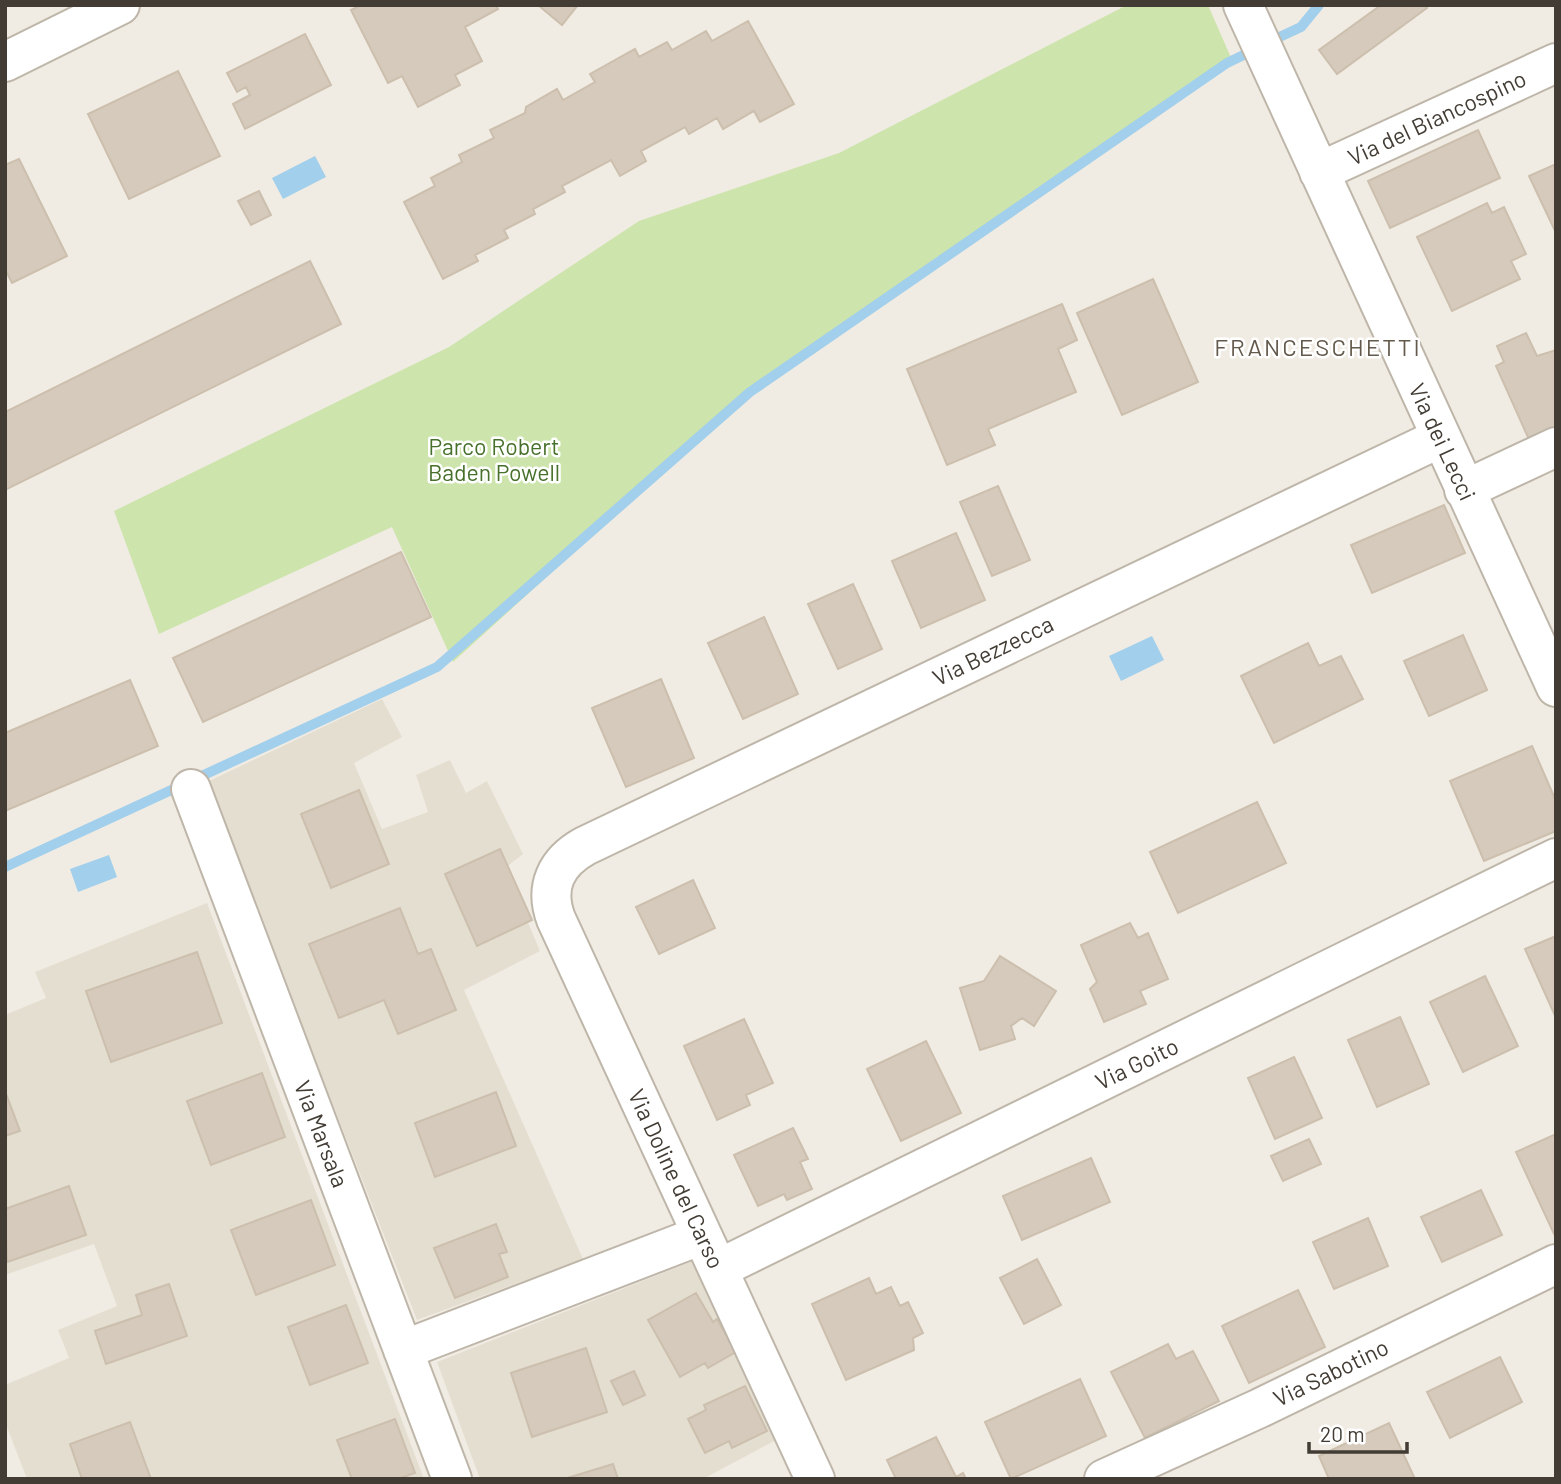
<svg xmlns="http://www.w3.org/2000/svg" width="1561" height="1484" viewBox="0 0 1561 1484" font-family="Barlow,sans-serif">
  <rect width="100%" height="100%" fill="#f1ece3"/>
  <path fill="#e4ded1" d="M382 699 402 737 354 763 382 829 428 812 416 775 450 760 466 793 487 781 523 854 505 868 540 951 464 990 583 1259 417 1320 207 782Z
    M207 903 424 1479H27L5 1422V1385L69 1358 58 1330 117 1306 94 1244 5 1275V1015L46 998 35 972Z
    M696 1260 778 1439 703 1479H480L437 1362Z"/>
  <path fill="#cde4ad" d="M1127 5H1208L1232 60 750 392 453 662 392 527 159 634 114 511 449 347 639 221 839 153Z"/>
  <path fill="#a1cfec" d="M315 156 326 177 283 199 272 178Z
    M1152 636 1164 660 1121 681 1109 656Z
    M109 855 117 877 78 892 70 869Z"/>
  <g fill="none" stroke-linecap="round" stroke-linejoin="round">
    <path stroke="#a1cfec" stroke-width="10" d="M1267 43 1301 27 1319 5
      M5 867 437 667 750 392 1227 63 1254 50"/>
  </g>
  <path fill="#d5cabc" stroke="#ccbfad" stroke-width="2" d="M361 5H496L498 9 465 27 482 61 455 75 460 85 418 107 402 76 388 83 351 10Z
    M538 5H578L562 25Z
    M1381 5H1424L1427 8 1337 74 1319 50Z
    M748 21 794 104 760 122 754 111 723 129 717 118 689 134 685 127 641 151 646 161 620 176 611 160 562 186 565 192 533 209 535 214 504 230 508 238 475 255 478 261 443 279 404 202 435 186 431 178 462 162 459 155 494 138 490 130 525 113 526 107 557 89 563 100 595 82 590 74 635 49 639 57 667 42 672 50 706 31 712 41Z
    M305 34 331 85 245 129 233 104 250 95 246 87 237 92 227 73Z
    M178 71 220 156 129 199 88 114Z
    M1478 130 1500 178 1390 228 1368 181Z
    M19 159 67 256 12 283 5 269V165Z
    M1556 164V233L1529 176Z
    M259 191 271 215 251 225 238 201Z
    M1487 203 1492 213 1504 207 1526 254 1511 261 1520 279 1452 311 1417 237Z
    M310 261 341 324 5 490V412Z
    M1153 279 1198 382 1122 415 1077 313Z
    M1062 304 1077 340 1058 349 1076 392 988 429 995 445 947 465 907 369Z
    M1526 333 1537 356 1556 350V432L1531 444 1496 366 1504 362 1497 346Z
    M998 486 1030 560 992 576 960 502Z
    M1444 505 1465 553 1372 593 1351 545Z
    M956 533 985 600 921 628 892 561Z
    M401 552 431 617 203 722 173 658Z
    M853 584 882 649 838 669 808 604Z
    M764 617 798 694 743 719 708 643Z
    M1463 635 1487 690 1429 716 1404 661Z
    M1308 643 1319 666 1341 656 1363 699 1274 743 1241 676Z
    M661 679 694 758 626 787 592 708Z
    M130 680 158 746 5 811V733Z
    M1532 746 1556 801V831L1484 861 1450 781Z
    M359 790 389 864 331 888 301 814Z
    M1257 802 1286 863 1178 913 1150 852Z
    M500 849 532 920 477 946 445 874Z
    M693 880 715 928 659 954 636 907Z
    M400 908 418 954 431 949 456 1010 398 1034 384 1000 339 1018 309 944Z
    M1130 923 1138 938 1148 933 1168 979 1140 991 1146 1004 1104 1022 1090 989 1097 982 1081 945Z
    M1556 936V1018L1525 949Z
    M197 952 222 1023 111 1062 86 991Z
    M1000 956 1056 991 1034 1026 1022 1018 1011 1026 1015 1039 980 1050 960 988 984 981Z
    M1485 976 1518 1046 1463 1072 1430 1002Z
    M1400 1017 1429 1084 1377 1107 1348 1040Z
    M744 1019 773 1083 746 1095 750 1105 717 1120 684 1046Z
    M926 1041 961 1113 901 1141 867 1069Z
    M1294 1057 1322 1118 1275 1139 1248 1078Z
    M262 1073 285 1137 211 1165 187 1101Z
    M5 1091 20 1131 5 1136Z
    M496 1092 516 1146 435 1177 415 1123Z
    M793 1128 808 1159 800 1162 812 1189 787 1200 784 1194 758 1206 734 1155Z
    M1556 1134V1233L1554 1234 1516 1152Z
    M1309 1139 1321 1164 1283 1181 1271 1156Z
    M1091 1158 1110 1202 1022 1240 1003 1196Z
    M69 1186 86 1235 7 1262 5 1209Z
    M1481 1190 1502 1235 1442 1262 1421 1217Z
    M311 1200 335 1265 256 1295 231 1230Z
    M1368 1218 1388 1266 1334 1289 1313 1242Z
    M496 1224 507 1252 499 1254 508 1277 455 1298 434 1248Z
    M1037 1259 1061 1305 1024 1324 1000 1278Z
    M869 1278 876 1294 891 1287 900 1306 908 1302 923 1333 913 1338 914 1350 846 1380 812 1304Z
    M169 1284 187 1336 106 1364 95 1331 142 1315 136 1295Z
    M1298 1290 1325 1347 1249 1383 1222 1326Z
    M696 1293 713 1322 717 1319 736 1352 708 1368 705 1363 680 1377 648 1320Z
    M346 1305 368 1363 310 1385 288 1327Z
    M1168 1344 1176 1359 1193 1351 1219 1401 1145 1438 1111 1372Z
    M586 1348 607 1412 532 1437 511 1373Z
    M1500 1357 1522 1402 1450 1438 1427 1392Z
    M634 1371 645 1395 623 1405 611 1381Z
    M1080 1379 1106 1436 1011 1479 985 1422Z
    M745 1386 767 1431 732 1448 729 1441 705 1453 688 1419 706 1410 704 1405Z
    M395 1419 415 1473 398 1479H352L337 1440Z
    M130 1422 151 1479H82L70 1444Z
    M1389 1423 1415 1479H1329L1319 1456Z
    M936 1437 956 1477 963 1473 966 1479H896L887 1460Z
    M613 1464 618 1479H564Z"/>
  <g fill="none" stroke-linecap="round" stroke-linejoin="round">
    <g stroke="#beb6a9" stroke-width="42">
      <path id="minor" d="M1243 5 1556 687
        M5 62 120 5
        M1319 172 1556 63
        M1464 490 1556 447
        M191 789 452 1479
        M718 1269 1556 858
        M403 1350 702 1235
        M815 1479 556 919C544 887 556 862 585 846L1440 438
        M1104 1479 1260 1408 1556 1264"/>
    </g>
    <use href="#minor" stroke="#fff" stroke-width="38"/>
  </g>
  <g text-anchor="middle" stroke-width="5" stroke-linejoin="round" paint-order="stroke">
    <g font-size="23" fill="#423c34" stroke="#fff">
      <text transform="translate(1437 118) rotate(-25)" y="8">Via del Biancospino</text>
      <text transform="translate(1442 442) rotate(65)" y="8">Via dei Lecci</text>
      <text transform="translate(993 651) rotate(-26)" y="8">Via Bezzecca</text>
      <text transform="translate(1137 1064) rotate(-26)" y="8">Via Goito</text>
      <text transform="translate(321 1134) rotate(69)" y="8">Via Marsala</text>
      <text transform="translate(676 1179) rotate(65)" y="8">Via Doline del Carso</text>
      <text transform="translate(1331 1373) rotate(-26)" y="8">Via Sabotino</text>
    </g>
    <g font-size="23" fill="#47702b" stroke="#fff">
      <text x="494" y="455">Parco Robert<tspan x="494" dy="26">Baden Powell</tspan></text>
    </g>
    <g font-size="24" letter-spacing="2" fill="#645a4c" stroke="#fff">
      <text x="1318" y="356">FRANCESCHETTI</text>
    </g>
  </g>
  <rect width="1561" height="1484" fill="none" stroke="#423c34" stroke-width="14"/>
  <path d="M1309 1442v10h98v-10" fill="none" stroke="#423c34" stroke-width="3.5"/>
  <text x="1320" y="1442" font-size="21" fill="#423c34" stroke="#ffffff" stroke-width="5" paint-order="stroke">20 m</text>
</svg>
